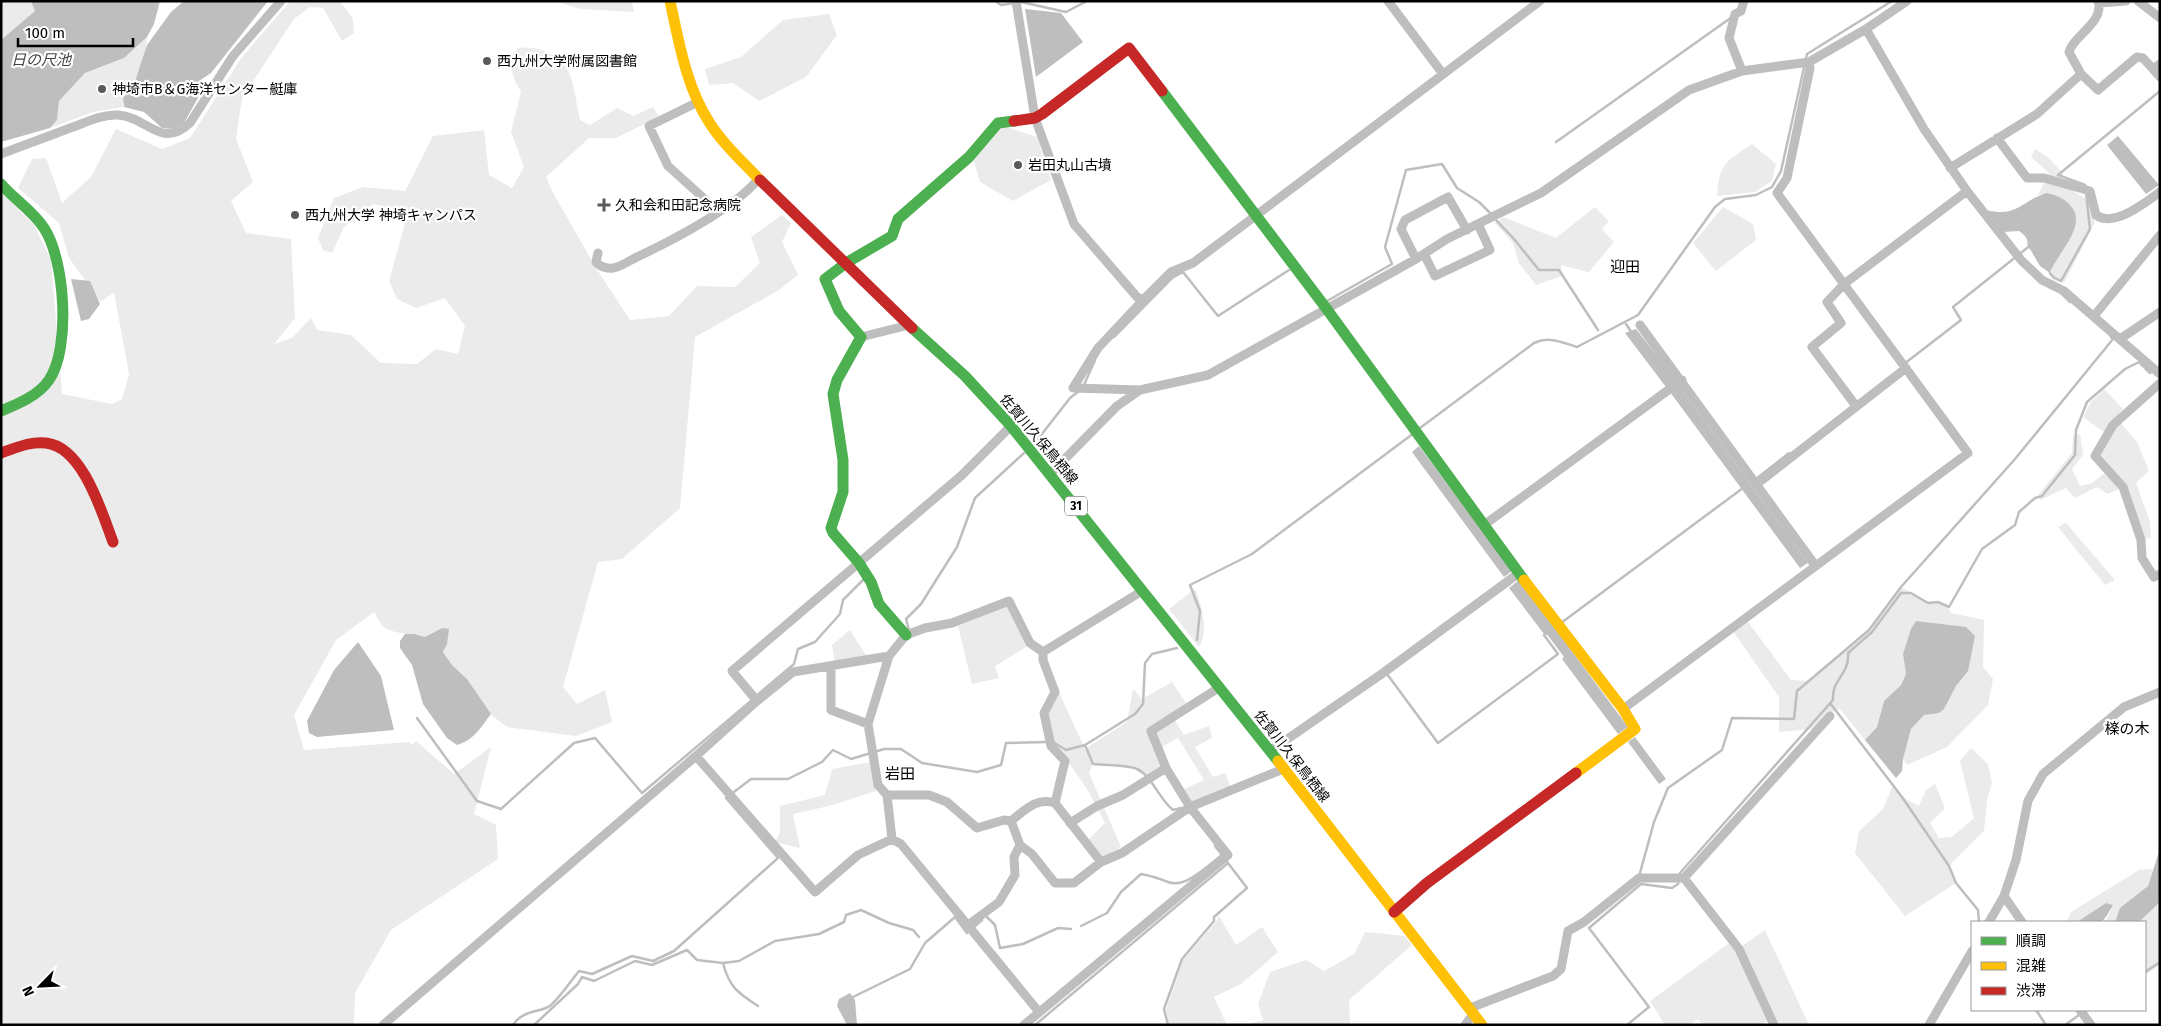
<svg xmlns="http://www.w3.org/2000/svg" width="2161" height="1026" viewBox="0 0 2161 1026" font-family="'Fira Sans','Noto Sans JP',sans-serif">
  <rect width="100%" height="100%" fill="#fff"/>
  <path fill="#ebebeb" d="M1 1H31L35 11 1 40Z
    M290 1H340L353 19 354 33 342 41 323 8 310 7 294 19 242 98 236 139 253 182 231 201 246 233 291 239 295 318 274 344 292 338 311 318 317 330 351 335 381 363 417 364 436 349 458 354 465 326 445 298 416 308 397 299 389 281 408 212 373 204 344 227 332 253 323 250 318 238 334 198 363 187 405 191 433 136 484 130 489 175 512 188 524 167 511 132 521 92C512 76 507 65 518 48 536 45 559 53 568 71 574 80 577 108 580 120L590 125 617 108 633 116 653 107 659 117 616 138H589L546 177 552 191 596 268 630 320 669 316 697 286 735 287 760 263 751 237 782 215 791 223 782 242 798 275 779 290 695 337 680 508 622 559 598 562 563 687 577 704 605 690 612 722 576 736 507 727 490 714 467 679 452 665 443 651 447 644 441 628 425 637C412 633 397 635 385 628 381 625 377 617 374 612L336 640 294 715 304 750 409 742 412 745 416 741 454 774 491 747 474 814 496 825 498 859 391 930 355 993 354 1025H1V192L34 225 51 260 62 394 112 404 122 399 129 374 114 292 101 302 69 258 59 223 18 188 32 159 46 158 62 203 91 177 116 129 162 149 190 138 242 57Z
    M555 1H632L634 12 580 9Z
    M829 14 837 35 806 77 759 101 733 83 709 85 705 69 741 57 783 20Z
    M147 37C147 58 135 82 123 98V107L93 112 50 128 57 120 59 101 85 73 124 58Z
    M1000 125 1037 137 1051 180 1013 201 980 182 973 158Z
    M1752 144 1776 164 1772 181 1755 192 1717 196C1719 163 1727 161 1752 144Z
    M2035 149 2049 158 2063 174 2061 184 2088 200 2095 222 2064 283 2053 280C2049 268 2056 258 2063 248L2047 193 2038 195 2049 173 2031 157Z
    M1595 207 1609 221 1602 229 1614 242 1589 272 1561 265 1562 276 1536 285 1519 263 1513 243 1495 223 1503 217 1556 238Z
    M1723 207 1753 224 1756 240 1716 271 1693 243Z
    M2104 389 2123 409 2104 432 2083 417 2091 402Z
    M2120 422 2137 442 2149 471 2136 483 2150 522 2151 538 2139 539 2121 488 2108 494 2097 487 2075 498 2066 488 2040 500 2039 494 2072 453 2073 435 2080 434 2083 455 2072 469 2080 486 2092 483 2111 468 2098 455Z
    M2066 523 2115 580 2105 585 2058 527Z
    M1901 587 1928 603C1938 601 1946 603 1951 613L1984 620 1983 667 1993 679 1988 705 1947 747 1907 765 1903 759 1911 729 1924 715 1939 713 1944 709 1956 686 1968 671 1903 654 1906 674 1901 685 1884 701 1877 727 1865 740 1840 709 1827 714 1812 729 1779 732V697L1732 630 1746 619 1791 680 1808 681 1869 630Z
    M1195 589C1202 607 1209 630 1199 647L1169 609Z
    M1008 605 1028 646 995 666 999 678 972 684 958 626Z
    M850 630 867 657 835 664 832 645Z
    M1172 682 1188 706 1173 717 1184 735 1209 726 1212 738 1195 747 1213 777 1225 773 1231 788 1191 804 1182 790 1204 780 1178 738 1158 749 1166 768 1149 779 1137 768 1093 764 1089 773 1121 847 1104 858 1087 841 1105 823 1087 789 1069 763 1054 746 1047 713 1059 692 1085 749 1127 722 1133 689 1142 699Z
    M1971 748 1988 764 1992 783 1987 800 1984 831 1949 866 1956 883 1905 916 1855 853 1859 831 1883 809 1893 785 1902 797 1919 806 1926 790 1935 784 1945 808 1930 823 1939 838 1952 837 1974 818 1960 761Z
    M871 762 876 791 829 806 793 814 800 848 775 842 780 832V806L825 795 832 769Z
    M2153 869 2148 886 2121 908 2115 922H2102L2107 919 2113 905 2106 903 2077 922H2066L2071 912 2139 870Z
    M2160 902V965L2145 975V922H2139Z
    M1219 916 1236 945 1262 927 1278 952 1241 984 1214 997 1227 1025H1169L1166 1010 1183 960 1216 922Z
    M1765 930 1809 1025H1778L1774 1018 1760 1025H1702L1698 1019 1689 1025H1665L1650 1001 1728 944 1742 946Z
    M1365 932 1405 936 1412 945 1349 1000 1350 1025H1245L1263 1020 1258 1004 1270 972 1306 960 1324 971 1354 954Z"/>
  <path fill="#bebebe" d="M31 1H160L154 24 147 37 124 58 85 73 59 101 57 120 50 128 1 142V40L35 11Z
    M184 1H268L211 73 199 81 198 98 184 123 173 129 162 128 144 112 124 107 123 98 134 84 147 45 171 12Z
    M1025 9 1061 13 1083 42 1036 77Z
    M2118 136 2159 185 2146 194 2107 145Z
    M2047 193C2059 196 2066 199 2073 209 2085 229 2057 253 2050 273L2040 266 2030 249 2027 248C2029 240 2026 236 2019 231L2003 232 1986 210C2018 218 2022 200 2047 193Z
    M71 279 90 281 100 304 89 319 81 321Z
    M1636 329 1676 380 1666 387 1625 333Z
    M1679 386 1808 563 1800 568 1670 392Z
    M1419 446 1512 571 1504 577 1412 452Z
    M1519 580 1628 727 1618 734 1562 659 1564 657 1546 633 1544 634 1509 588Z
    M1916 621 1966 627 1975 636 1968 671 1956 686 1944 709 1939 713 1924 715 1911 729 1903 759 1902 771 1896 778 1865 740 1877 727 1884 701 1901 685 1906 674 1903 654 1911 629Z
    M442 628 449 629 447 644 443 652 452 665 467 679 491 714C481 727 474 740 457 745L447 738 423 704 412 665 400 648V641L405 634H414L425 637Z
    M358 642 381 676 394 730 317 737 309 733 307 721 334 670Z
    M1635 737 1666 779 1659 784 1628 742Z
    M2160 849V902L2139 922H2115L2120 908 2148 886Z
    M2106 903 2113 905C2100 928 2103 922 2077 922Z
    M850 993 855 1000 857 1025H847L837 1006 839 999Z"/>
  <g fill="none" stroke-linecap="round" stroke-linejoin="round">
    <path stroke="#bebebe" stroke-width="2.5" d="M995 1 1001 5 1021 2 1066 12 1087 1
      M1556 142 1732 17
      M2086 187 2085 185 2058 175 2160 91
      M1495 219 1514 239 1539 270H1559L1598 330
      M2050 273 2053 277 2061 281 2090 229 2086 192
      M2061 293 2070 302
      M1327 301 1392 264 1385 247 1406 170 1442 164 1457 188 1479 202 1492 215
      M1626 324 1632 333
      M1114 337 1172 278 1183 272 1218 316 1289 270
      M1904 364 1961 320 1953 307 2027 248
      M1084 385 1095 360
      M1420 428 1534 343C1549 336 1562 342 1577 347L1638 315 1715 207 1725 199 1756 195 1772 187 1781 171 1807 54 1892 1
      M1038 439 1070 398 1079 391
      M1756 479 1789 453
      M1561 623 1743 488
      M909 630 906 619 921 604 957 547 975 498 1024 453
      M1197 640 1200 611 1190 585 1252 554 1414 433
      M1387 674 1438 743 1558 654 1544 635 1548 632
      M756 696 794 664 798 649 815 642 840 614 843 600 864 579
      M1830 703 1902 797 1949 866 1956 883 1978 910 1979 922
      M417 718 477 801 501 809 574 743 595 738 642 793 752 700
      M1053 742 1066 750 1085 745 1135 714 1143 704 1145 663 1152 654 1177 648
      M1085 745 1093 764C1102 765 1130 765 1137 769 1152 776 1159 799 1173 810L1181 808
      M1640 873 1654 822 1668 788 1722 750 1732 718 1794 719 1797 691 1869 630 1901 587 2015 459 2113 339 2111 337
      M986 916 995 925 1000 948 1023 944 1058 928 1071 929
      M1081 926 1107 913 1121 892 1141 874C1153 876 1157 878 1168 882 1186 889 1208 865 1222 855
      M974 927 982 920
      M723 963C729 987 738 993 758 1006
      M2145 972 2160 962
      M853 997 910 969 925 943 955 917 967 933
      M2036 1010 2046 1025
      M2086 1011 2087 1010
      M513 1025C523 1009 542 1013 551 1005 561 996 570 982 579 971L592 974 632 956 653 961 674 951 778 858 726 798 751 779H788L822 762 833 750 851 759 884 749H901L922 763 977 772 1001 765 1006 743 1048 742
      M534 1025 578 984 582 977 594 981 635 961 652 965 687 950 697 960 723 963 739 961 775 941 819 934 844 922 846 915 861 910 889 923 913 930 919 937
      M1035 1025 1228 863
      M1168 1025 1164 1009 1182 959 1214 921V917L1247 888 1215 846
      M1627 1025 1649 1007 1589 928 1641 884 1672 888 1678 884 1680 873 1833 700C1831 680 1850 674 1848 653L1872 632 1901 593H1911L1928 603 1938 602 1949 607 1982 549 2015 525 2019 512 2035 498 2042 496 2075 455 2076 430 2087 402 2125 369 2139 362 2150 373 2160 366
      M2065 1025 2079 1015"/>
    <path stroke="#bebebe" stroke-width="9" d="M1016 1 1035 118 1074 224 1137 297 1143 300
      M1388 1 1443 74
      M2098 1C2105 22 2073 36 2069 52L2081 74 2098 90 2137 57 2143 58 2153 69 2160 64
      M2138 1 2160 18
      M2100 3 2126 1
      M1866 29 1924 129 1967 191 2021 260 2042 280 2064 291 2160 374
      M2153 69 2160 77
      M1742 71 1729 38 1735 14 1741 11 1744 1
      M698 102 649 126 668 166 719 212
      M1997 138 2027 178H2044L2090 191 2096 215C2114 228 2145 203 2160 192
      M1 154C24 145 47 137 70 128 85 123 102 114 118 115 148 117 161 150 190 123L233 56 281 1
      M1950 168 2037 114 2081 74
      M598 253 596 262C601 267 606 269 613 268 621 267 630 260 637 257 671 241 737 207 759 178
      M1424 254 1435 276 1490 250 1478 224
      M1416 259 1401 229 1405 220 1448 197 1467 230
      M2094 316 2160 235
      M1640 325 1815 565
      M861 337 909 325
      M2120 339 2160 312
      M2160 383 2113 425 2095 456 2123 487 2141 540 2142 558 2154 577 2160 574
      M1140 390 1073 388 1098 348 1143 300 1171 272 1193 263 1540 1
      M1856 406 1812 347 1841 323 1827 302 1844 284 1967 191
      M1050 474 1117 406 1140 390 1208 375 1416 259 1447 239 1541 193 1689 90 1742 71 1809 62 1866 29 1907 1
      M1757 484 1906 368
      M1484 525 1682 380
      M1043 652V660L1055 692 1044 713 1051 746 1065 761 1055 803
      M831 667V710L868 724
      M757 701 732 671 962 475 1011 426
      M1623 709 1968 453 1777 193 1787 178 1810 68 1809 62
      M1270 751 1383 673 1519 573
      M696 756 815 892 858 855 892 839 901 844 1039 1012
      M887 795H929L947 802 977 828 1004 820 1011 821C1025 810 1036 797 1055 803L1101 862 1122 853 1190 807 1283 769
      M1011 821 1020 845 1032 854 1055 883H1074L1101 862
      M1070 823 1097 806 1123 795 1166 768 1151 731 1220 687
      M892 839 887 795 878 785 868 724 889 656 906 635 925 628 952 623 1009 601 1030 643 1043 652 1142 591
      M1684 878 1739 949 1774 1025
      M2004 896 2022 922
      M1989 922 2004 896 2016 860 2028 801 2043 774 2124 707 2160 692
      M968 925 999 902 1015 875 1014 857 1020 845
      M1470 1008 1553 976 1561 969 1568 931 1584 922 1639 878H1684L1830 716
      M2080 1010 2091 1025
      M383 1025 696 756 757 701 793 672 889 656
      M1024 1025 1228 855 1190 807 1166 768
      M1465 1025 1474 1013
      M1929 1025 1972 951"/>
    <path stroke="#4caf50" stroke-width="11" d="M1162 91 1326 308 1524 580
      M1 184C14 199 33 211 44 228 65 260 71 348 49 380 38 396 18 404 1 411
      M912 328 965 376 1011 426 1278 761
      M906 635 879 604 871 582 859 563 833 533 831 528 843 492V460L833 394 837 380 861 337 839 311 825 279 846 263 892 236 898 219 969 157 998 123 1014 121"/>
    <path stroke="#ffc107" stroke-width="11" d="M670 1C679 42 686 86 709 122 723 144 742 161 760 180
      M1524 580 1623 709 1635 729 1576 773
      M1278 761 1482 1025"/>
    <path stroke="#c62828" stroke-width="11" d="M1014 121 1035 118 1042 114 1129 48 1162 91
      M760 180 912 328
      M1 453C16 448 30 441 46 443 83 447 102 513 113 542
      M1394 912 1427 883 1576 773"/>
  </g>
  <g fill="#595959" stroke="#fff" stroke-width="2">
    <circle cx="487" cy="61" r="5"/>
    <circle cx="102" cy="89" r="5"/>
    <circle cx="1018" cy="165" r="5"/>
    <path d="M601.5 197.5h5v5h5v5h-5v5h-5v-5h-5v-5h5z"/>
    <circle cx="295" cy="215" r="5"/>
  </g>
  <g text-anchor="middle" stroke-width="4.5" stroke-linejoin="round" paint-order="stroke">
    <rect fill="#fff" stroke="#4c4c4c" stroke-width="1" x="1065" y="496.5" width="22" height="19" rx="4"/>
    <g font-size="12" font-weight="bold" fill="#000">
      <text x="1076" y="510">31</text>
    </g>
    <g font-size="14" fill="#000" stroke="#fff" text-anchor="start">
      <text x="497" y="66">西九州大学附属図書館</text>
      <text x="112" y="94">神埼市B＆G海洋センター艇庫</text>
      <text x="1028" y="170">岩田丸山古墳</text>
      <text x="615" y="210">久和会和田記念病院</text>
      <text x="305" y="220">西九州大学 神埼キャンパス</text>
    </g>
    <g font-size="14" fill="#000" stroke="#fff">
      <text transform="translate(1039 439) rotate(50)" y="5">佐賀川久保鳥栖線</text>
      <text transform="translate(1292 756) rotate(52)" y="5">佐賀川久保鳥栖線</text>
    </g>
    <g font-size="15" font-style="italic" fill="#434343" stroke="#fff">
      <text x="41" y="65">日の尺池</text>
    </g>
    <g font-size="15" fill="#000" stroke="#fff">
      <text x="1625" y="272">迎田</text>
      <text x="2127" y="734">檪の木</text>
      <text x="900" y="779">岩田</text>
    </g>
  </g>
  <rect width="2161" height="1026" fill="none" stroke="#000000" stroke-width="5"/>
  <rect x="1971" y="921" width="175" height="90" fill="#ffffff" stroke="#999999"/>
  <rect x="1981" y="937" width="25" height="8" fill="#4caf50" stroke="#999999"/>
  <text x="2016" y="946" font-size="15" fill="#000000">順調</text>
  <rect x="1981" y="962" width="25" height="8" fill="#ffc107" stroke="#999999"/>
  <text x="2016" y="971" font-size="15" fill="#000000">混雑</text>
  <rect x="1981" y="987" width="25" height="8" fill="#c62828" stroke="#999999"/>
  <text x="2016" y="996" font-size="15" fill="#000000">渋滞</text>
  <g transform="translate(40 986) rotate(246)" stroke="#ffffff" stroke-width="4" paint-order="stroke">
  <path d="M0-4L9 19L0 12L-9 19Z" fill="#000000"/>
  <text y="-8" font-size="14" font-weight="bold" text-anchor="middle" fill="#000000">N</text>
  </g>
  <path d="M18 38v8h115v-8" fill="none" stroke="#000000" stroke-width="2.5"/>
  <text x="25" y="38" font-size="15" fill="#000000" stroke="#ffffff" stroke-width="4" paint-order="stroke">100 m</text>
</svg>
